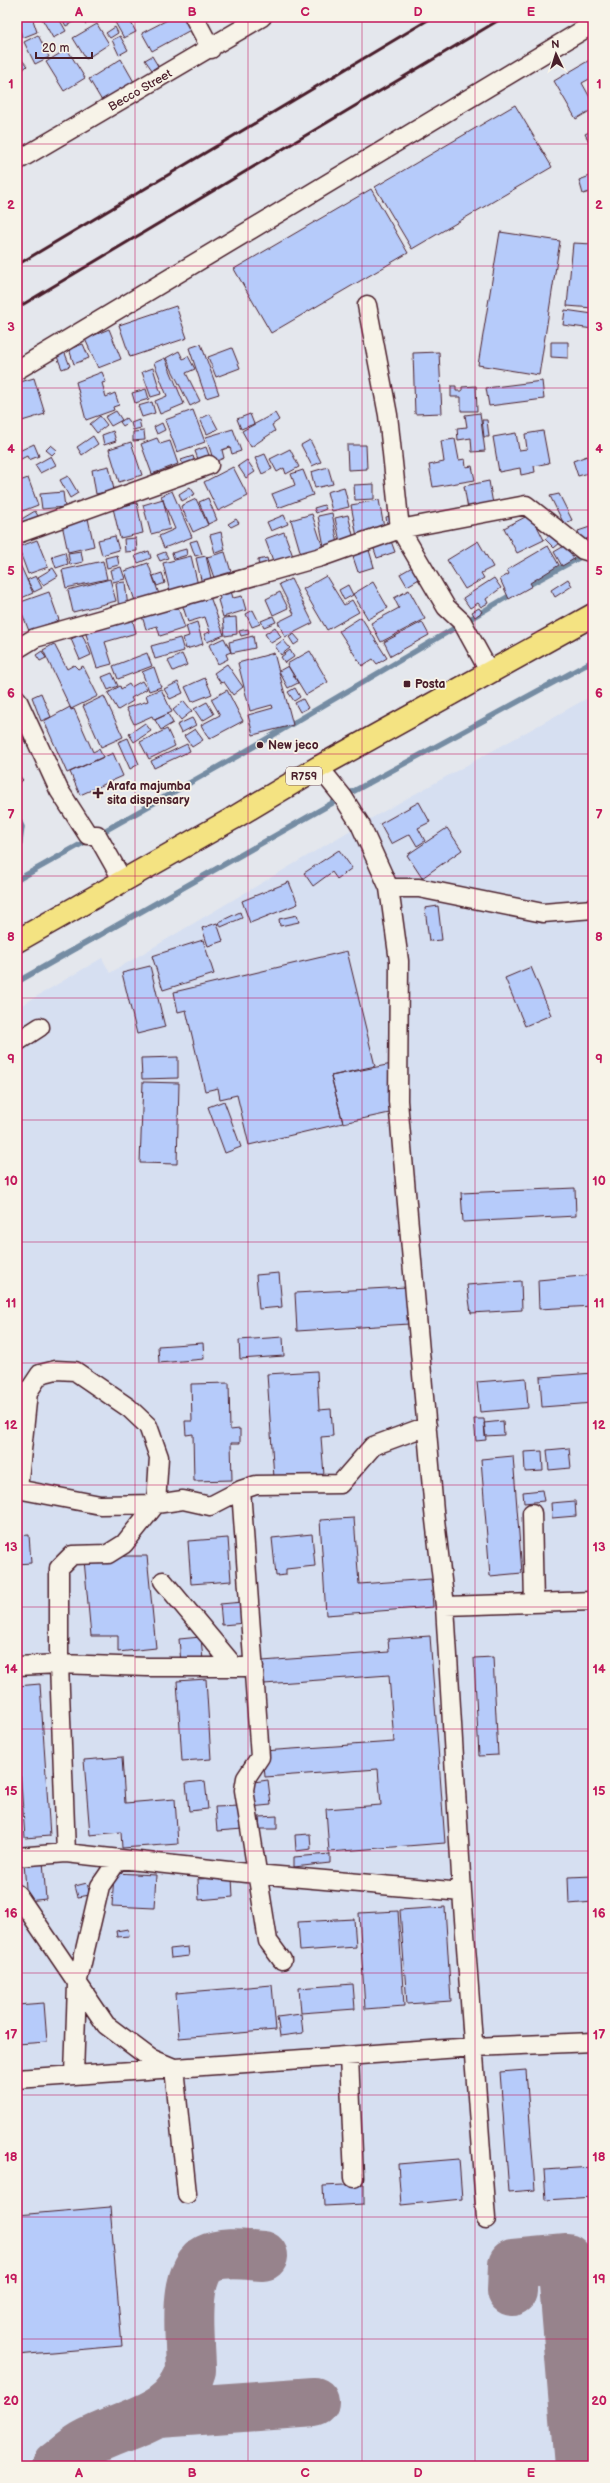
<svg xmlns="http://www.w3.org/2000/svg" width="610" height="2483" viewBox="0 0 610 2483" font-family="'Balsamiq Sans',sans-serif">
  <rect width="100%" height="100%" fill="#e4e7ed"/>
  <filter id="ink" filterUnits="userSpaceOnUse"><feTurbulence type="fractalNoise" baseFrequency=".025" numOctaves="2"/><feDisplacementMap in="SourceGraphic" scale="8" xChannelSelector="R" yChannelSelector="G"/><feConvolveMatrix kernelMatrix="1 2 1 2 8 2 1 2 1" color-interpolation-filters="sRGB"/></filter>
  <g filter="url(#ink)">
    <path fill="#d6dff1" d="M593 695V2466H17V1008L102 958 110 973 361 824Z"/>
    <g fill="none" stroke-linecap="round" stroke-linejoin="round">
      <path stroke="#758ca3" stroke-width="5.5" d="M525 587 584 555
        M17 816 22 827 17 863
        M99 834 241 754 514 593
        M17 880 90 839
        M17 982 343 797 593 661"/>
      <path stroke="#97838c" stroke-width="50" d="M512 2291 513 2264 567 2259C575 2266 568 2276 564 2284L579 2466
        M159 2413 314 2402
        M57 2466C66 2459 75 2451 85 2445 124 2422 176 2421 191 2370 191 2343 181 2273 208 2259 224 2251 246 2255 263 2256"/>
    </g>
    <path fill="#b6cbfa" stroke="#4a1f2b" d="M17 17H32L37 32 22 38Z
      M41 17H58L66 31 53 38Z
      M61 17H74L76 21 66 26Z
      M81 17H97L85 24Z
      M112 17H128L136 32 124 38Z
      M173 17H190L196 27 152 51 142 33Z
      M97 24 109 44 86 59 73 38Z
      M115 27 118 33 110 38 106 33Z
      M38 35 49 57 35 64 24 42Z
      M120 36 128 50 119 55 112 40Z
      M67 49 85 78 64 91 46 62Z
      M17 54 27 66 19 73 17 70Z
      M152 56 158 66 152 70 145 60Z
      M593 58V77L582 83 593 103V109L576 119 554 81Z
      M121 59 134 82 102 101 89 79Z
      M515 105 552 167 412 249 375 187Z
      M593 130V149L585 134Z
      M593 175V191L583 194 579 180Z
      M371 189 408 253 271 333 234 269Z
      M500 232 560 241 539 375 478 365Z
      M573 243 593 244V308L567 306Z
      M176 306 187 338 130 357 119 325Z
      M565 310 593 314V329L563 325Z
      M109 329 121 359 98 368 85 339Z
      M551 342H568V358L551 357Z
      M83 344 89 358 74 364 69 349Z
      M201 344 219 394 206 398 189 348Z
      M232 348 240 368 216 377 208 357Z
      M64 351 70 366 62 369 56 354Z
      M179 351 183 359 188 356 195 369 186 373 200 401 190 406 166 358Z
      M439 352 442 413 415 414 413 353Z
      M165 358 184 404 160 414 155 401 167 396 154 363Z
      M153 368 161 394 151 397 142 372Z
      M102 372 106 382 102 383 106 397 115 393 119 405 113 407 114 410 86 420 76 382Z
      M34 378 45 414 22 421 17 404V383Z
      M542 381 544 399 489 406 486 388Z
      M451 386H456V391H462V387L476 386 477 411H461V397H451Z
      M146 389 149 399 135 403 132 393Z
      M152 402 155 413 142 417 138 406Z
      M193 410 205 442 177 452 165 420Z
      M116 411 122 420 111 426 105 417Z
      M275 413 279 420 272 425 275 431 251 447 242 431Z
      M480 413 485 451 472 452 471 438 458 440 457 428 467 427 465 415Z
      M210 414 218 429 207 434 200 419Z
      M250 414 254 424 241 429 237 419Z
      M100 416 107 425 97 433 90 424Z
      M126 418 129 422 123 426 120 422Z
      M139 420 141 428 133 430 131 423Z
      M482 420H487L489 437H484Z
      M162 423 165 430 157 434 154 427Z
      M233 429 241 451 232 454 230 447 222 450 224 458 214 462 206 437Z
      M113 431 116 441 104 445 102 435Z
      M144 431 145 440 133 441V432Z
      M543 431 549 463 534 466 535 472 521 475 520 468 499 472 493 437 516 433 519 450 527 449 525 434Z
      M93 436 98 444 82 455 77 447Z
      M157 438 160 444 170 441 178 464 152 474 141 444Z
      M455 439 459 460 465 459 466 467 472 466 475 480 433 487 429 465 444 462 441 441Z
      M310 440 321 462 312 466 301 445Z
      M131 442 142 475 119 482 109 449Z
      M34 444 39 456 29 460 27 456 19 460 17 452Z
      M51 445 57 450 52 455 46 450Z
      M347 445H366L367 469 348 470Z
      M206 447 210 458 199 462 195 451Z
      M290 449 299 467 286 474 284 468 277 472 270 459Z
      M265 454 272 469 262 474 255 458Z
      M51 456 56 465 40 473 35 465Z
      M193 456 195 462 183 465 181 460Z
      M587 456 592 472 578 476 573 461Z
      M247 460 255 472 246 478 238 466Z
      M109 466 114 490 96 494 92 470Z
      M233 467 248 496 218 511 204 482Z
      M328 467 333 484 315 488 311 472Z
      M303 470 313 495 278 508 272 494 295 485 291 474Z
      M68 476 78 493 70 498 60 480Z
      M28 478 38 505 17 513V482Z
      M489 481 493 504 468 509 464 486Z
      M374 484V499L355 500 354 485Z
      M190 487 195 494 182 501 179 494Z
      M344 487 349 507 332 511 327 492Z
      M172 491 192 537 164 548 159 536 175 529 161 496Z
      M63 492 65 507 42 509 40 494Z
      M559 494 572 520 564 524 550 496Z
      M208 498 217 520 208 524 199 502Z
      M163 499 170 529 151 534 143 505Z
      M196 499 208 525 193 532 181 506Z
      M379 500 385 533 357 537 351 505Z
      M137 503 143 533 120 538 113 508Z
      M324 505 326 509 316 513 314 508Z
      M35 511 40 519 25 527 20 520Z
      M332 513 339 549 325 551 318 516Z
      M87 514 94 546 68 552 61 520Z
      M312 514 324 551 302 558 291 520Z
      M531 514 544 540 517 553 504 528Z
      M284 515 288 524 271 531 267 522Z
      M348 515 354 539 340 542 335 518Z
      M394 515 388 530 386 517Z
      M236 519 239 523 231 527 228 524Z
      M593 526V536L582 541 578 531Z
      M221 532 225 550 215 553 210 535Z
      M284 532 294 559 275 566 265 539Z
      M552 533 561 542 554 548 545 539Z
      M115 536 119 550 102 555 98 540Z
      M136 538 137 551 125 552 124 539Z
      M37 540 48 567 28 574 18 547Z
      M197 540 202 554 195 556 190 542Z
      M391 541 395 552 377 558 373 546Z
      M478 541 493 567 481 573 484 578 465 589 447 560Z
      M566 545 574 559 562 566 554 552Z
      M548 546 559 565 530 583 532 586 509 599 500 579 509 574 507 570Z
      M186 549 187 555 174 559 172 553Z
      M369 550 374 567 358 572 352 554Z
      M81 551 83 562 70 565 68 553Z
      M149 551 151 558 138 563 135 556Z
      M65 552 68 564 56 568 52 556Z
      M165 552 168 558 160 561 157 555Z
      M225 552 232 575 215 581 207 557Z
      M117 555 119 565 107 568 105 558Z
      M191 556 198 585 170 592 163 563Z
      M206 556 212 582 202 584 196 558Z
      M17 558 33 593 17 600Z
      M267 558 269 567 259 569 258 560Z
      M103 561 107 579 66 588 62 570Z
      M148 563 159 594 135 601 125 571Z
      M414 566 421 578 407 586 400 574Z
      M121 567 125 579 113 582 110 570Z
      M53 568 58 576 43 585 38 577Z
      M162 573 165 583 157 586 153 576Z
      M36 576 42 588 34 592 27 580Z
      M326 576 344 605 352 600 359 612 327 630 303 589Z
      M494 578 501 588 486 599 488 603 481 607 478 603 470 608 463 598Z
      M110 579 116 601 73 612 68 590Z
      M291 579 313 623 285 637 278 622 294 614 279 584Z
      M568 579 572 586 555 597 551 590Z
      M125 582 128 608 119 609 116 583Z
      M373 582 388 608 368 619 353 594Z
      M348 585 353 595 344 600 339 590Z
      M409 590 425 619 381 642 371 623 399 608 394 598Z
      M231 591 233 598 242 596 246 610 223 617 218 600 220 599 219 595Z
      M49 592 59 620 29 631 18 603Z
      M280 592 288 608 273 615 266 599Z
      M209 594 224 635 207 642 204 634 210 632 205 617 188 622 182 604Z
      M177 605 185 628 160 636 157 626 146 629 142 616Z
      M479 608 482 612 475 617 472 612Z
      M253 610 260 624 252 627 246 614Z
      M273 616 276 622 264 627 261 621Z
      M132 617 136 633 105 642 112 664 97 668 85 631Z
      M236 617 237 634 225 636 223 618Z
      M361 617 387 658 377 664 373 659 362 666 339 631Z
      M197 622 203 644 186 649 183 638 189 636 186 626Z
      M422 622 429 635 391 656 384 642Z
      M275 627 281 637 271 643 265 634Z
      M248 629 249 634 241 636 239 631Z
      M82 634 91 655 80 660 71 639Z
      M294 634 300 641 294 645 289 637Z
      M253 636 255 648 231 653 229 642Z
      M180 638 184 651 155 659 151 646Z
      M224 638 231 652 226 654 228 659 218 664 209 645Z
      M283 640 290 648 281 655 275 646Z
      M54 644 67 669 74 665 78 669 83 666 98 696 71 709 43 650Z
      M290 650 294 657 285 663 281 657Z
      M42 651 46 658 40 661 36 655Z
      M310 651 328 682 306 695 287 664Z
      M147 653 152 666 118 679 113 666Z
      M274 653 293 725 253 735 248 715 273 708 272 705 250 711 238 663Z
      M182 654 187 665 173 671 168 661Z
      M227 664 243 687 233 695 224 682 221 683 214 673Z
      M288 666 298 683 288 688 279 671Z
      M154 667 161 687 149 691 142 672Z
      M112 673 118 686 108 690 102 677Z
      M205 678 212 694 192 702 185 687Z
      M142 681 147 689 131 698 133 701 118 710 108 693 120 686 121 689 129 684 131 687Z
      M178 682 183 693 170 699 164 689Z
      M295 688 300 697 294 701 288 692Z
      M161 689 172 712 154 720 152 716 134 724 126 708 148 701 146 695Z
      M227 690 243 721 209 739 201 725 220 715 211 699Z
      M41 693 51 717 41 721 32 697Z
      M104 696 123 737 101 747 83 706Z
      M303 699 308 708 300 712 295 703Z
      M184 701 192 711 181 720 173 710Z
      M207 702 214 714 202 721 194 709Z
      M70 707 71 710 74 709 93 752 99 749 103 757 67 773 44 721Z
      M168 714 173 723 161 730 155 720Z
      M192 718 196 725 181 733 177 725Z
      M145 723 151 731 134 742 129 734Z
      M167 729 175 746 149 759 140 742Z
      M195 729 203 740 192 747 184 736Z
      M28 733 33 739 26 744 22 737Z
      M128 738 139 764 130 769 118 742Z
      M187 744 190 751 154 768 151 761Z
      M17 747 22 753 17 757Z
      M113 753 123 776 80 795 70 772Z
      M17 773 23 780 17 785Z
      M419 802 430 822 418 828 425 841 417 846 410 834 391 844 380 824Z
      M447 828 462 850 422 878 407 855Z
      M339 850 352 868 337 879 332 872 313 886 304 873Z
      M289 882 298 904 250 923 242 901Z
      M438 906 442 940 429 941 425 908Z
      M240 912 242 918 221 927 219 922Z
      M297 915 299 922 280 926 279 919Z
      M217 923 223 941 208 946 202 928Z
      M203 940 214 974 163 990 152 956Z
      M347 951 375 1066 331 1076 343 1123 249 1145 237 1095 220 1099 218 1088 205 1091 186 1010 178 1012 174 992Z
      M150 966 165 1027 137 1034 122 973Z
      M531 967 551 1015 525 1026 505 978Z
      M178 1057V1078L142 1079 141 1058Z
      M392 1064 394 1112 343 1123 331 1076Z
      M143 1082 179 1083 177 1164 140 1163Z
      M224 1101 241 1147 225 1153 208 1107Z
      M575 1188 576 1216 463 1222 461 1193Z
      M279 1273 282 1307 259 1309 256 1275Z
      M593 1275V1306L539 1309 538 1280Z
      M521 1281 522 1310 471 1313 467 1285Z
      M407 1287 409 1324 297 1331 295 1293Z
      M283 1337 284 1356 240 1359 239 1340Z
      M203 1343 204 1359 159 1363 158 1346Z
      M317 1371 319 1410 331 1409 333 1436 321 1437 324 1475 274 1478 267 1374Z
      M593 1373V1403L542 1407 540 1377Z
      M526 1378 528 1408 480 1412 477 1382Z
      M229 1383 230 1430 240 1429V1443H231L232 1480 194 1481 193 1434 186 1435 185 1421H192L191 1384Z
      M474 1419H484L486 1440 476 1441Z
      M503 1421 504 1435 485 1436 484 1423Z
      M569 1448 571 1468 549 1470 547 1450Z
      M542 1451 543 1471 525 1472 524 1452Z
      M513 1456 522 1573 490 1576 481 1459Z
      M542 1490 544 1501 524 1503 523 1492Z
      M575 1501 576 1516 552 1518 551 1503Z
      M354 1518 359 1584 431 1579 433 1607 326 1615 320 1520Z
      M312 1534 315 1566 286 1569V1575L276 1576 272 1538Z
      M29 1535 31 1563 17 1564V1536Z
      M228 1538 231 1581 191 1584 188 1541Z
      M127 1556H147L156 1648 118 1652V1636H91L84 1560Z
      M243 1602 245 1623 222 1625 220 1604Z
      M430 1636 445 1843 329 1852 326 1809 381 1805 378 1769 265 1777 263 1751 394 1742 389 1675 264 1684 262 1661 389 1652 388 1639Z
      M201 1637 203 1661 181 1663 179 1639Z
      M493 1657 498 1755 479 1756 474 1658Z
      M206 1679 211 1759 182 1761 177 1681Z
      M40 1684 50 1836 25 1838 17 1728V1686Z
      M122 1757 125 1803 175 1799 178 1844 122 1848 121 1832 90 1835 84 1760Z
      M268 1780 271 1805 250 1807 247 1783Z
      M205 1781 208 1809 189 1811 186 1783Z
      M240 1806 243 1829 217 1831 215 1807Z
      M277 1816V1829H260L259 1817Z
      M310 1834 311 1849 296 1851 295 1835Z
      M330 1854V1863L294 1867V1857Z
      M43 1861 46 1899 27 1901 24 1863Z
      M114 1873 156 1875 154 1908 112 1906Z
      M593 1876V1902L569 1904 568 1877Z
      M232 1877 233 1897 199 1900 198 1879Z
      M87 1883 90 1895 78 1897 75 1886Z
      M445 1907 451 2001 407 2004 400 1910Z
      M398 1911 404 2006 365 2009 359 1913Z
      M354 1919 356 1947 300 1951 298 1922Z
      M128 1929 129 1936 117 1937 116 1931Z
      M188 1947 189 1956 171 1958 170 1949Z
      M353 1984 355 2009 301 2013 299 1988Z
      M272 1985 276 2030 179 2038 176 1993Z
      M44 2003 47 2042 17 2044V2005Z
      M301 2014 303 2033 280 2036 277 2017Z
      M526 2070 535 2190 509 2192 500 2072Z
      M459 2159 462 2199 401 2205 398 2164Z
      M593 2167V2197L546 2200 544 2170Z
      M364 2184V2204L324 2206 323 2186Z
      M110 2207 122 2346 17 2355V2215Z"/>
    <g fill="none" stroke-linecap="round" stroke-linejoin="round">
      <g stroke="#4a1f2b" stroke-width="21">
        <path id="minor" d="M194 17 211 49
          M17 161 262 17
          M367 305 388 415 400 529 446 607 462 622 490 673
          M17 370 593 24
          M17 534 209 465
          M17 649 35 638 321 557 400 529 526 505 583 550 593 553
          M17 699 59 790 88 835H97L123 881
          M319 767 343 797 360 824 389 888 399 961 398 1101 434 1511 445 1606 462 1892 486 2219
          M389 888H419L543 913 593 909
          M17 1042 40 1027
          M17 1489 100 1505 156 1504 183 1500 210 1506 241 1490 256 1485 340 1484 373 1446 427 1426
          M18 1489 28 1392 40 1374 56 1370 75 1371 129 1408 148 1426 159 1457 156 1504 124 1544 108 1554 72 1555 59 1568V1664L66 1853
          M241 1490 260 1757 246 1778 244 1790 268 1941 282 1960
          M532 1513 534 1603
          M163 1581 234 1666
          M445 1606 593 1601
          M17 1666 59 1664 148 1667H254
          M17 1857 66 1853 256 1874 462 1892
          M17 1894 106 2025 150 2058 174 2068 187 2194
          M349 2056 354 2178
          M74 2075 77 1984 100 1886 118 1860
          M17 2079 474 2047 593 2042"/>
      </g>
      <g stroke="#4a1f2b" stroke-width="25">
        <path id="major" d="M17 941 232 819 319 767 593 615"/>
      </g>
      <use href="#minor" stroke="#f7f3e8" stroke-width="18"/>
      <use href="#major" stroke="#f4e382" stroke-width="22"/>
      <path stroke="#4a1f2b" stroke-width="3" d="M17 265 433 17
        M17 308 504 17"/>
    </g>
  </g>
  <path fill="none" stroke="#c2185b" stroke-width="1" stroke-opacity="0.55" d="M135 17V2466M248 17V2466M362 17V2466M475 17V2466M17 144H593M17 266H593M17 388H593M17 510H593M17 632H593M17 754H593M17 876H593M17 998H593M17 1120H593M17 1242H593M17 1363H593M17 1485H593M17 1607H593M17 1729H593M17 1851H593M17 1973H593M17 2095H593M17 2217H593M17 2339H593"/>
  <g fill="#4a1f2b" stroke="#f7f3e8" stroke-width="1.5">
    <rect x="403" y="680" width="8" height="8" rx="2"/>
    <circle cx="260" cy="745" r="4"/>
    <path d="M96 787h4v4h4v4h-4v4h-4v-4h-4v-4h4z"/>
  </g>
  <g text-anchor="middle" stroke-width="3.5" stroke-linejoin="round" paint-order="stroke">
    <rect fill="#f7f3e8" stroke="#7e5f64" stroke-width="1" x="286" y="767" width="36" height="18" rx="3"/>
    <g font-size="11" font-weight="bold" fill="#4a1f2b">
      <text x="304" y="780">R759</text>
    </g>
    <g font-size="12" fill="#4a1f2b" stroke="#f7f3e8">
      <text transform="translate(140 90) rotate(-30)" y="4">Becco Street</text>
    </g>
    <g font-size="12" font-weight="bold" fill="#4a1f2b" stroke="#f7f3e8" text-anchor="start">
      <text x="415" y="688">Posta</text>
      <text x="268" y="749">New jeco</text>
      <text x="107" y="790">Arafa majumba<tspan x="107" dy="14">sita dispensary</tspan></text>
    </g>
  </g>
  <rect width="610" height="2483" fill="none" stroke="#f7f3e8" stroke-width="44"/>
  <g transform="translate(556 54) rotate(356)" stroke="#f7f3e8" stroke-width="3" paint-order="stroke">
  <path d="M0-3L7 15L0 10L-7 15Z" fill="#4a1f2b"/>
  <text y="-6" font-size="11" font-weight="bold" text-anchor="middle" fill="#4a1f2b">N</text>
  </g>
  <path d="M36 52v6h56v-6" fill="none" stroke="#4a1f2b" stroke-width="2"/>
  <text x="42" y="52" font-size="12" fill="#4a1f2b" stroke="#f7f3e8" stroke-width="3" paint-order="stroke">20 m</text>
  <rect x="22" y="22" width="566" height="2439" fill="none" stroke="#c2185b" stroke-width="1.5"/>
  <g font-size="13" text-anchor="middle" font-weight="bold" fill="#c2185b">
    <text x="79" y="16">A</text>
    <text x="192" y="16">B</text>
    <text x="305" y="16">C</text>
    <text x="418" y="16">D</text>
    <text x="531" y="16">E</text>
    <text x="11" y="88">1</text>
    <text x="599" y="88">1</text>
    <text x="11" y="209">2</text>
    <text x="599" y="209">2</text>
    <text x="11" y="331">3</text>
    <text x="599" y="331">3</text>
    <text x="11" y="453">4</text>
    <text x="599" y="453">4</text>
    <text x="11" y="575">5</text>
    <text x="599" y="575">5</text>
    <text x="11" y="697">6</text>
    <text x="599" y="697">6</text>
    <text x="11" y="819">7</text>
    <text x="599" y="819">7</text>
    <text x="11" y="941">8</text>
    <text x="599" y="941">8</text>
    <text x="11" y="1063">9</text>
    <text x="599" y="1063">9</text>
    <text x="11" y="1185">10</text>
    <text x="599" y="1185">10</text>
    <text x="11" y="1307">11</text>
    <text x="599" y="1307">11</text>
    <text x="11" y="1429">12</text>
    <text x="599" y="1429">12</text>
    <text x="11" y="1551">13</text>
    <text x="599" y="1551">13</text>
    <text x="11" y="1673">14</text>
    <text x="599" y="1673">14</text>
    <text x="11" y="1795">15</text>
    <text x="599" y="1795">15</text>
    <text x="11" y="1917">16</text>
    <text x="599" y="1917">16</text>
    <text x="11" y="2039">17</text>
    <text x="599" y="2039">17</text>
    <text x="11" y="2161">18</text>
    <text x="599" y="2161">18</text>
    <text x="11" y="2283">19</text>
    <text x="599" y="2283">19</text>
    <text x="11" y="2405">20</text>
    <text x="599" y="2405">20</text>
    <text x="79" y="2477">A</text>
    <text x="192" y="2477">B</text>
    <text x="305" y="2477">C</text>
    <text x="418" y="2477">D</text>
    <text x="531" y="2477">E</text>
  </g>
</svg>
